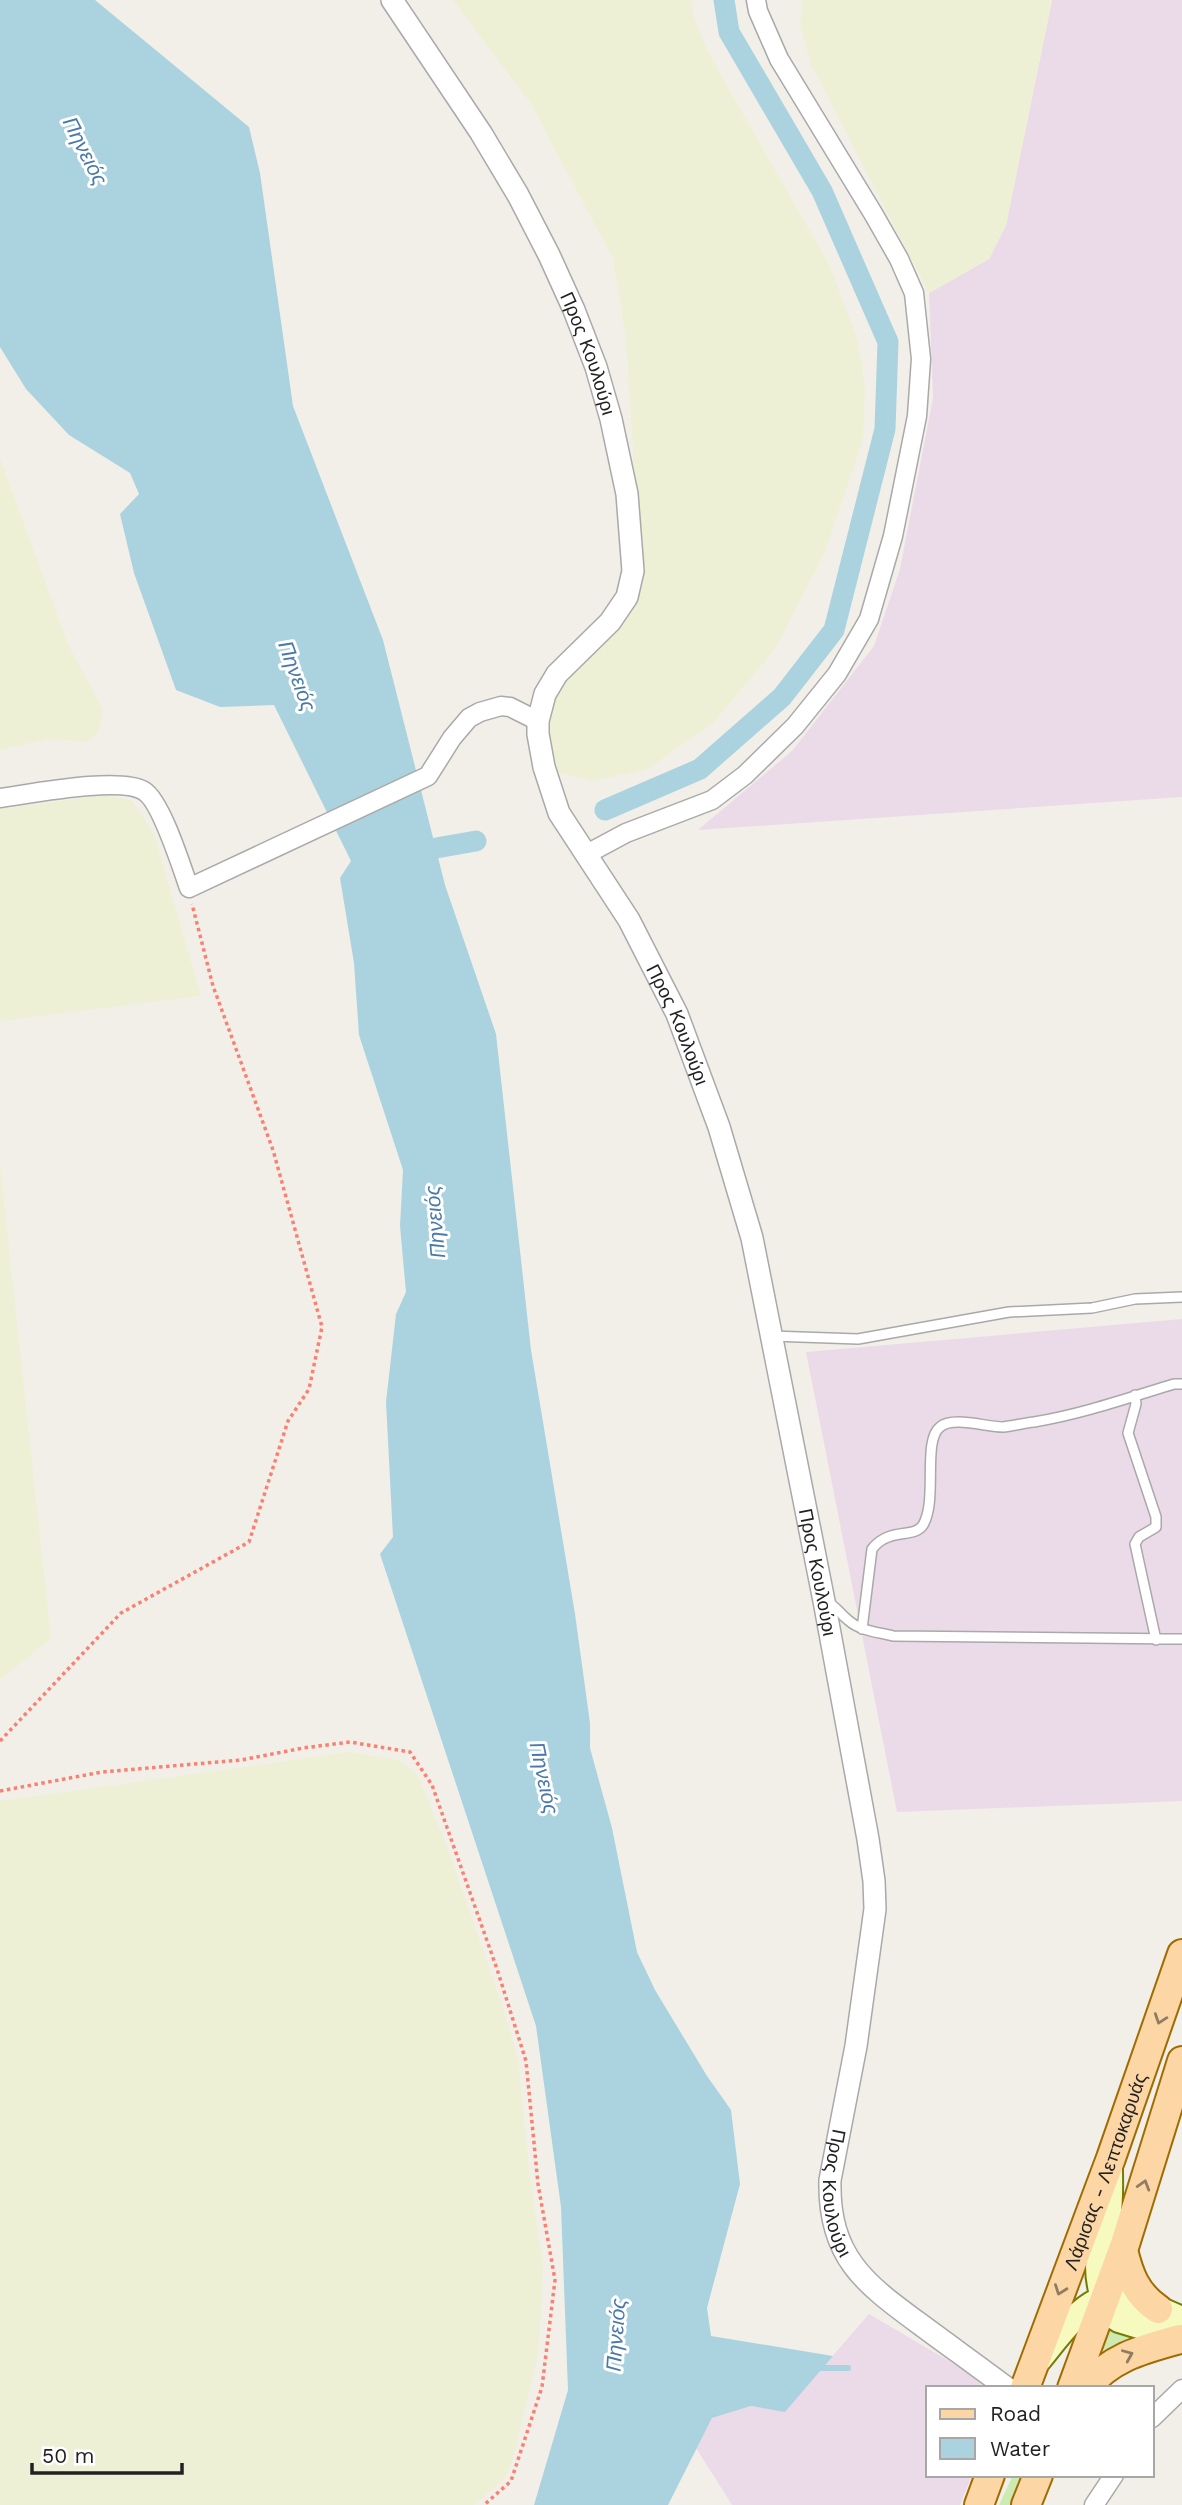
<svg xmlns="http://www.w3.org/2000/svg" width="1182" height="2505" viewBox="0 0 1182 2505" font-family="'Work Sans',sans-serif">
  <rect width="100%" height="100%" fill="#f2efe9"/>
  <path fill="#ebdbe8" d="M1052 0H1182V797L698 830 792 751 874 646 900 569 933 398 929 293 989 259 1006 225Z
    M1182 1319V1801L897 1812 806 1352Z
    M869 2314 973 2375 984 2388H928V2475H972L960 2505H732L696 2448 712 2418 751 2406 785 2411Z"/>
  <path fill="#eef0d5" d="M453 0H691L693 14 708 52 830 266 858 341 865 387 863 440 824 554 775 649 714 722 648 769 594 781 556 772 546 726 551 696 571 669 618 623 636 498 626 339 613 259 531 104Z
    M803 0H1052L1006 225 989 259 929 293 811 65 800 23Z
    M0 458 68 644 103 710 99 731 87 742 48 739 0 750Z
    M108 795 132 801 154 834 201 996 0 1021V809Z
    M0 1163 51 1638 0 1680Z
    M350 1752 399 1760 418 1775 448 1849 504 2010 518 2058 530 2178 543 2265 539 2350 514 2456 505 2478 474 2505H0V1801Z"/>
  <path fill="#cdebb0" d="M1107 2323 1148 2336 1125 2342 1094 2357Z
    M1013 2475H1028L1015 2505H999Z"/>
  <path fill="#aad3df" d="M0 0H95L249 127 260 173 293 406 383 640 445 885 496 1034 531 1350 575 1614 590 1723V1748L612 1828 637 1952 655 1990 707 2076 731 2110 740 2184 707 2308 711 2336 833 2356 785 2412 751 2406 712 2418 668 2505H534L568 2390 561 2207 536 2026 380 1554 393 1537 386 1402 396 1314 406 1292 400 1226 403 1170 359 1035 354 963 340 878 351 861 274 705 220 707 176 690 134 573 120 514 139 494 130 473 69 435 26 389 0 347Z"/>
  <g fill="none" stroke-linecap="round" stroke-linejoin="round">
    <path stroke="#aad3df" stroke-width="6" d="M816 2368H848"/>
    <path stroke="#aad3df" stroke-width="21" d="M605 810 700 769 782 697 834 630 885 429 888 342 822 191 729 32 724 0
      M436 848 476 841"/>
    <g stroke="#a9a9a9" stroke-width="12">
      <path id="service" d="M771 1336 858 1339 1009 1312 1092 1308 1135 1299 1182 1297
        M1135 1395 1136 1404 1128 1433 1156 1517V1527L1139 1537 1135 1544 1156 1640
        M826 1601C836 1606 839 1613 848 1620 860 1631 878 1632 893 1636L1182 1639
        M862 1629 872 1549C889 1527 914 1539 923 1525 938 1500 922 1441 940 1427 953 1416 986 1427 1003 1427 1013 1426 1024 1423 1034 1422 1082 1414 1128 1398 1174 1384H1182"/>
    </g>
    <g stroke="#a9a9a9" stroke-width="21">
      <path id="minor" d="M0 798C30 794 121 776 144 791 161 801 182 868 189 888L428 776 452 738 469 718 480 712 501 706 510 707 538 721
        M585 855 626 833 712 800 745 775 795 726 837 674 869 619 893 536 917 416 921 359 914 293 899 259 874 215 779 59 758 11 756 0
        M1152 2418 1182 2389
        M1094 2505 1114 2475"/>
    </g>
    <g stroke="#a9a9a9" stroke-width="24">
      <g id="tertiary">
        <path id="s1" d="M392 0 481 133 518 195 549 255 574 310 596 367 611 419 627 494 633 571 627 597 610 622 557 674 545 694 538 721V734L544 767 559 813 629 920 677 1014 719 1127 752 1238 824 1601 868 1839 874 1881 875 1909 856 2046 830 2180C828 2259 867 2285 924 2327 951 2347 979 2367 1007 2388"/>
      </g>
    </g>
    <g stroke="#707d05" stroke-width="28">
      <path id="secondary" d="M1110 2169C1110 2185 1111 2202 1108 2218 1106 2231 1101 2243 1099 2255 1096 2274 1101 2310 1119 2320L1182 2339
        M1038 2361C1056 2340 1084 2296 1115 2297 1137 2297 1162 2311 1182 2319"/>
    </g>
    <g stroke="#a06b00" stroke-width="32">
      <g id="primary">
        <path d="M1123 2250C1129 2275 1136 2294 1158 2309"/>
        <path id="s2" d="M1025 2388 1111 2158 1182 1954"/>
        <path d="M1072 2388 1125 2244 1182 2061"/>
        <path d="M1086 2388C1110 2357 1144 2349 1180 2339"/>
        <path d="M979 2505 990 2475"/>
        <path d="M1026 2505 1038 2475"/>
      </g>
    </g>
    <path stroke="#fa8072" stroke-width="3.5" stroke-dasharray="3.5 3.5" stroke-linecap="butt" d="M0 1741 121 1613 249 1542 288 1421 309 1389 322 1327 273 1150 213 986 192 904
      M0 1791 102 1772 241 1760 303 1748 350 1742 410 1752 432 1785 497 1969 526 2061 538 2184 555 2280 542 2387 511 2481 484 2505"/>
    <use href="#service" stroke="#fff" stroke-width="9"/>
    <use href="#minor" stroke="#fff" stroke-width="18"/>
    <use href="#tertiary" stroke="#fff" stroke-width="21"/>
    <use href="#secondary" stroke="#f7fabf" stroke-width="24"/>
    <use href="#primary" stroke="#fcd6a4" stroke-width="28"/>
  </g>
  <defs><path id="oneway-chevron" d="M-2-3.5L2.5 0L-2 3.5" fill="none" stroke-width="1.6" stroke-linecap="round" stroke-linejoin="round" transform="scale(1.75)"/></defs>
  <g stroke="#8f7c63">
    <use href="#oneway-chevron" transform="translate(1160 2019) rotate(109)"/>
    <use href="#oneway-chevron" transform="translate(1144 2185) rotate(-73)"/>
    <use href="#oneway-chevron" transform="translate(1060 2290) rotate(110)"/>
    <use href="#oneway-chevron" transform="translate(1128 2355) rotate(-23)"/>
  </g>
  <g text-anchor="middle" stroke-width="6" stroke-linejoin="round" paint-order="stroke">
    <g font-size="19" fill="#222" stroke="#fff">
      <text dy="7" stroke="none"><textPath href="#s1" startOffset="406">Προς Κουλούρι</textPath></text>
      <text dy="7" stroke="none"><textPath href="#s1" startOffset="1150">Προς Κουλούρι</textPath></text>
      <text dy="7" stroke="none"><textPath href="#s1" startOffset="1717">Προς Κουλούρι</textPath></text>
      <text dy="7" stroke="none"><textPath href="#s2" startOffset="231">Λάρισας - Λεπτοκαρυάς</textPath></text>
      <text dy="7" stroke="none"><textPath href="#s1" startOffset="2347">Προς Κουλούρι</textPath></text>
    </g>
    <g font-size="21" font-style="italic" fill="#4a7aab" stroke="#fff">
      <text transform="translate(85 151) rotate(63)" y="7">Πηνειός</text>
      <text transform="translate(297 676) rotate(70)" y="7">Πηνειός</text>
      <text transform="translate(435 1222) rotate(-95)" y="7">Πηνειός</text>
      <text transform="translate(544 1778) rotate(78)" y="7">Πηνειός</text>
      <text transform="translate(616 2335) rotate(-86)" y="7">Πηνειός</text>
    </g>
  </g>
  <rect x="926" y="2386" width="228" height="91" fill="#ffffff" stroke="#a7a7a7" stroke-width="2"/>
  <rect x="940" y="2409" width="35" height="10" fill="#fcd6a4" stroke="#a7a7a7" stroke-width="2"/>
  <text x="990" y="2421" font-size="21" fill="#222222">Road</text>
  <rect x="940" y="2438" width="35" height="21" fill="#aad3df" stroke="#a7a7a7" stroke-width="2"/>
  <text x="990" y="2456" font-size="21" fill="#222222">Water</text>
  <path d="M32 2463v10h150v-10" fill="none" stroke="#222222" stroke-width="3.5"/>
  <text x="42" y="2463" font-size="21" fill="#222222" stroke="#ffffff" stroke-width="5" paint-order="stroke">50 m</text>
</svg>
